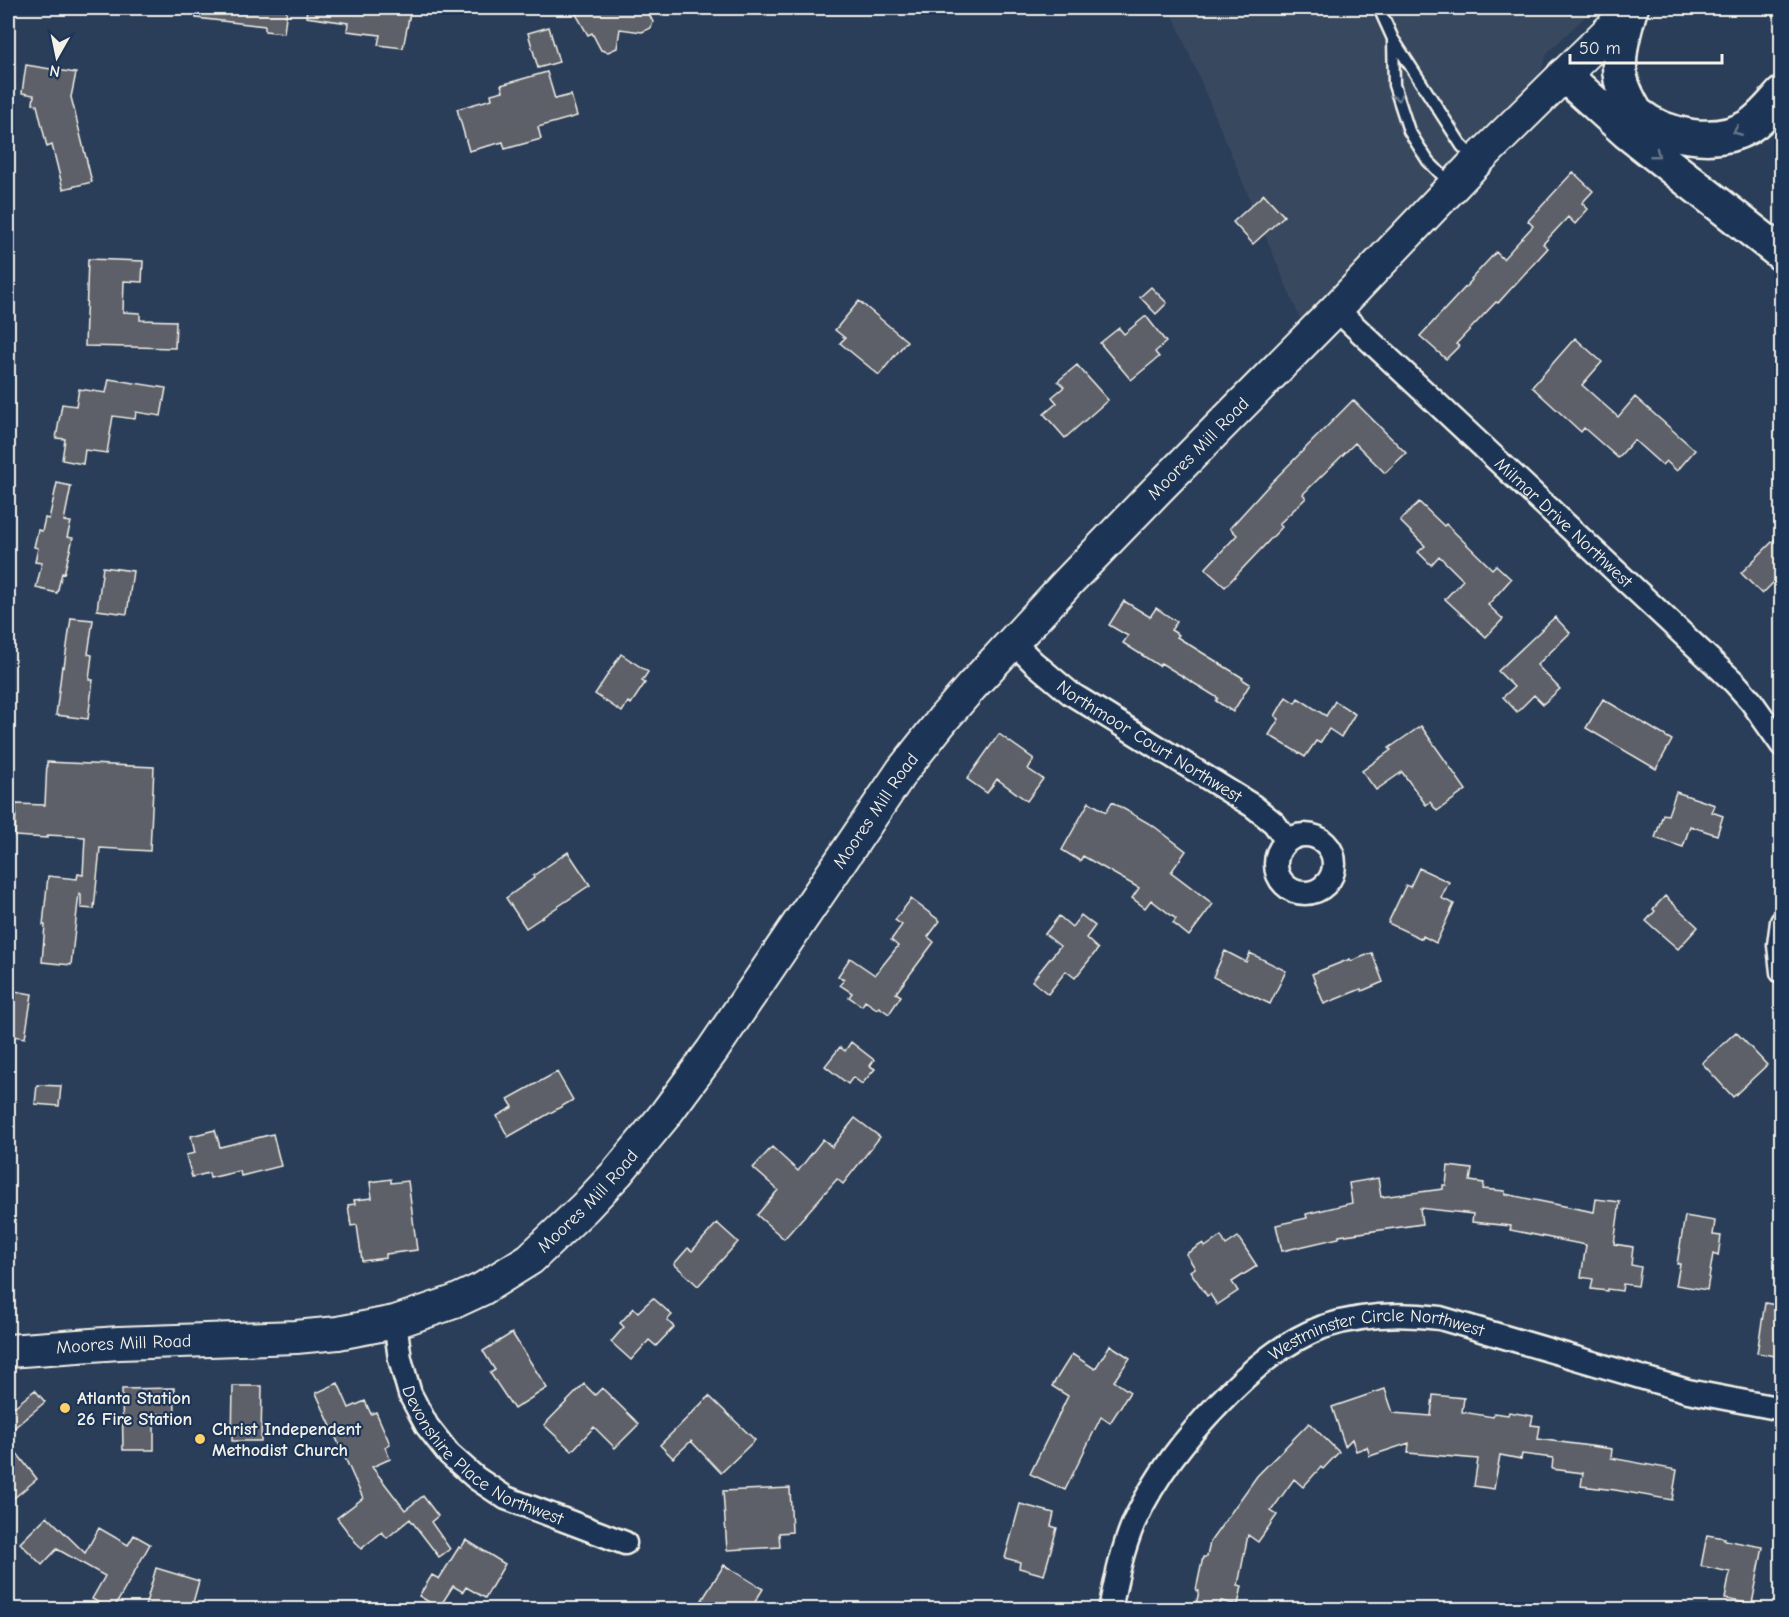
<svg xmlns="http://www.w3.org/2000/svg" width="1789" height="1617" viewBox="0 0 1789 1617" font-family="'Comic Neue',sans-serif">
  <rect width="100%" height="100%" fill="#2a3e5a"/>
  <filter id="ink" filterUnits="userSpaceOnUse"><feTurbulence type="fractalNoise" baseFrequency=".0167" numOctaves="2"/><feDisplacementMap in="SourceGraphic" scale="12" xChannelSelector="R" yChannelSelector="G"/><feConvolveMatrix kernelMatrix="1 2 1 2 8 2 1 2 1" color-interpolation-filters="sRGB"/></filter>
  <g filter="url(#ink)">
    <path fill="#39485e" d="M1170 8H1594L1548 52 1517 136 1312 347Z"/>
    <path fill="#5d6168" stroke="#f4f1e8" stroke-width="1.5" d="M197 8H287L284 33 265 31V26L196 18Z
      M307 8H411L403 48 378 45 380 35 347 31 348 23 306 17Z
      M586 8H646L653 22 651 28 642 32 620 29 617 48 608 52 601 50 592 33 588 35 576 14Z
      M549 27 559 62 538 68 528 33Z
      M26 65 76 73 71 97 92 182 63 189 52 145 47 147 37 105 33 104 34 95 22 93Z
      M547 72 555 99 571 95 577 116 538 127 541 139 505 149 503 142 469 151 457 109 492 99 491 94 503 91 501 85Z
      M1573 172 1593 191 1582 203 1588 209 1575 224 1568 217 1543 244 1548 248 1498 303 1496 302 1456 344 1459 346 1446 359 1420 336 1472 280 1471 279 1496 252 1503 259 1533 226 1528 221Z
      M1264 194 1284 216 1253 244 1233 222Z
      M88 259 143 261 142 282 124 281 123 312 140 313V320L176 321 175 348 85 346Z
      M1151 287 1167 303 1156 314 1140 297Z
      M859 301 907 341 879 375 840 343 845 338 835 330Z
      M1146 316 1166 342 1155 352 1159 357 1131 380 1100 343 1119 328 1124 334Z
      M1575 338 1602 362 1582 385 1618 417 1635 397 1695 450 1677 471 1666 461 1662 465 1634 440 1618 458 1584 428 1581 432 1532 387Z
      M1077 365 1108 400 1065 438 1044 414 1057 403 1052 397 1064 387 1058 381Z
      M109 379 166 388 161 416 136 412 135 419 113 416 107 453 85 450 83 464 62 460 65 439 56 438 62 404 76 406 79 389 106 393Z
      M1353 400 1406 453 1385 473 1355 443 1303 494 1306 498 1279 524 1282 527 1225 587 1205 569 1237 535 1230 528 1269 485Z
      M57 483 71 486 64 521 71 522 67 537 73 538 64 574 62 573 57 593 36 588 42 563 35 562 38 548 34 547 38 530 42 531 45 518 49 519Z
      M1419 502 1444 526 1446 524 1492 569 1496 565 1511 579 1488 605 1503 619 1486 637 1445 599 1463 580 1439 556 1431 565 1418 552 1425 546 1400 521Z
      M1782 532V574L1762 594 1741 573Z
      M103 567 133 571 127 614 97 610Z
      M1124 601 1150 617 1156 608 1177 622 1171 630 1179 635 1177 637 1243 678 1242 679 1250 684 1233 712 1216 701 1218 698 1161 663 1159 666 1123 643 1128 636 1109 625Z
      M1555 617 1570 633 1537 665 1560 689 1543 704 1534 695 1517 712 1503 697 1514 687 1498 671Z
      M71 618 93 620 88 654 92 655 89 680H93L88 719 56 715 62 666 64 667Z
      M621 654 648 672 642 681 645 683 631 704 628 702 622 712 595 694Z
      M1286 697 1295 703 1298 698 1326 716 1335 701 1355 714 1341 737 1329 729 1320 743 1316 741 1305 757 1269 735 1279 719 1275 716Z
      M1603 699 1672 740 1656 769 1586 728Z
      M1421 726 1466 790 1437 811 1430 802 1426 805 1402 772 1376 790 1362 771 1391 750 1389 748Z
      M999 734 1034 759 1028 769 1043 779 1027 801 997 779 987 793 967 779Z
      M47 762 154 767 150 851 100 848 94 909 81 908V894L79 893 71 965 42 962 45 925H43L48 876 77 879 78 874 83 875 85 837 47 835V838L15 836 16 804 45 805Z
      M1676 792 1715 805 1712 812 1723 816 1717 835 1690 826 1683 847 1655 838 1663 814 1668 815Z
      M1089 802 1106 812 1112 802 1155 827 1186 851 1171 872 1213 904 1189 936 1173 923 1176 919 1151 900 1145 908 1132 898 1139 888 1083 856 1080 861 1062 850Z
      M568 852 590 885 526 928 506 898 534 878 533 876Z
      M1419 868 1449 882 1441 898 1454 904 1436 943 1423 936 1422 939 1388 923 1406 885 1410 887Z
      M1665 896 1698 927 1678 949 1646 921 1655 911 1653 909Z
      M911 899 940 921 928 937 934 942 896 993 901 996 889 1014 879 1007 877 1009 865 1001 862 1006 849 997 852 993 840 985 844 980 838 976 850 958 875 975 898 946 891 940 902 925 895 920Z
      M1081 915 1095 926 1086 938 1098 949 1075 978 1066 971 1048 994 1032 981 1060 946 1045 934 1059 916 1072 927Z
      M1225 951 1246 962 1250 953 1286 971 1270 1004 1213 977Z
      M1372 953 1383 982 1362 991 1361 989 1324 1004 1312 974 1350 959 1351 961Z
      M8 990 32 994 25 1038 8 1035Z
      M1736 1032 1767 1065 1733 1097 1702 1063Z
      M851 1042 874 1060 870 1066 875 1069 862 1084 853 1077 848 1084 825 1066 840 1047 845 1051Z
      M557 1072 573 1100 508 1137 497 1116 513 1107 508 1099Z
      M37 1085 61 1086 59 1106 35 1104Z
      M855 1118 880 1137 843 1184 837 1179 784 1239 757 1215 778 1190 753 1168 772 1147 798 1171 823 1139 832 1147Z
      M215 1130 220 1147 273 1134 281 1166 241 1176 240 1171 210 1178 209 1173 192 1177 186 1155 195 1153 191 1136Z
      M1448 1166 1472 1169 1470 1181 1484 1183 1483 1189 1505 1191V1194L1594 1212 1596 1199 1620 1202 1614 1244 1633 1247 1631 1265 1641 1267 1638 1286 1623 1284 1622 1291 1607 1289V1291L1591 1289 1593 1279 1581 1277 1586 1245 1510 1230 1511 1226 1472 1222 1473 1214 1420 1208 1422 1224 1339 1236V1238L1282 1251 1276 1225 1307 1218 1306 1214 1352 1203 1349 1183 1378 1178 1381 1197 1443 1189V1185H1446Z
      M391 1179V1183L408 1181 417 1250 386 1254V1258L362 1261 357 1225 351 1226 348 1205 355 1204 354 1200 372 1198 370 1182Z
      M1685 1216 1715 1221 1713 1235 1721 1236 1718 1256 1713 1254 1707 1290 1676 1285 1680 1264H1677Z
      M717 1223 738 1242 698 1286 674 1264 688 1248 692 1251Z
      M1221 1236 1226 1245 1238 1237 1257 1266 1232 1282 1238 1291 1217 1305 1210 1294 1207 1296 1190 1271 1195 1268 1186 1254 1203 1243 1205 1247Z
      M653 1298 672 1315 667 1320 674 1327 656 1346 649 1340 631 1360 611 1342 624 1327 620 1323 634 1308 638 1312Z
      M1765 1303 1782 1306V1357L1757 1353Z
      M512 1333 547 1388 514 1409 490 1373 495 1370 483 1351Z
      M1110 1345 1130 1358 1114 1381 1130 1392 1110 1423 1101 1417 1065 1490 1030 1474 1068 1396 1052 1386 1072 1354 1095 1369Z
      M338 1383 349 1408 365 1401 371 1414 376 1412 390 1444 385 1447 390 1459 372 1467 405 1510 423 1496 438 1516 431 1522 450 1549 439 1557 410 1519 387 1538 382 1532 361 1549 337 1518 363 1498 316 1393Z
      M584 1384 595 1395 602 1388 639 1424 615 1448 594 1427 572 1451 544 1425Z
      M233 1386H262L261 1441H232Z
      M174 1388 175 1414H154V1450H123L122 1389Z
      M1385 1389 1393 1413 1431 1416 1433 1395 1464 1398 1462 1412 1493 1417 1494 1413 1508 1415 1509 1412 1533 1416 1531 1425 1540 1426 1538 1439 1612 1449 1611 1458 1677 1470 1672 1500 1615 1490 1581 1486 1583 1473 1552 1469 1553 1458 1522 1454 1521 1459 1500 1455 1494 1489 1474 1486 1478 1459 1408 1453 1409 1443 1370 1456 1367 1447 1356 1451 1352 1439 1345 1446 1332 1407Z
      M35 1390 45 1402 8 1433V1412Z
      M709 1396 755 1440 721 1473 691 1441 673 1458 660 1445Z
      M1309 1423 1339 1452 1323 1469 1321 1467 1303 1487 1294 1479 1271 1511 1277 1515 1258 1542 1248 1535 1238 1585 1242 1586 1238 1605 1221 1601 1219 1610H1195L1199 1591 1196 1590 1203 1557H1207L1210 1542 1257 1476Z
      M8 1442 37 1479 8 1503Z
      M790 1488 792 1532 779 1533 780 1547 727 1550 723 1491Z
      M1020 1504 1054 1513 1051 1526 1057 1528 1044 1575 1019 1568 1020 1562 1005 1558Z
      M47 1516 85 1553 99 1528 128 1545 134 1535 150 1544 113 1610 92 1599 105 1576 57 1549 42 1565 20 1543Z
      M1707 1535 1725 1538 1724 1540 1763 1547 1752 1604 1725 1599 1730 1572 1701 1566Z
      M466 1540 505 1564 485 1598 466 1587 463 1592 453 1586 439 1608 419 1596 432 1575 439 1579 459 1547 461 1548Z
      M724 1565 763 1589 750 1610H717L702 1600Z
      M156 1568 199 1581 191 1610H144Z"/>
    <g fill="none" stroke-linecap="round" stroke-linejoin="round">
      <g stroke="#f4f1e8" stroke-width="15">
        <path id="lane" d="M1379 8 1393 39 1462 146 1475 159
          M1393 39 1394 85 1409 131 1428 161 1450 183"/>
      </g>
      <g stroke="#f4f1e8" stroke-width="27">
        <g id="street">
          <path id="s1" d="M1336 309 1735 683 1751 701 1782 745"/>
          <path id="s2" d="M1012 641 1033 662 1070 693 1253 806 1274 823 1287 841"/>
          <circle cx="1305" cy="864" r="29"/>
          <path d="M1782 922 1779 945 1782 972"/>
          <path id="s3" d="M395 1322 400 1359 410 1394 427 1426 449 1454 476 1478 506 1498 625 1543"/>
          <path id="s4" d="M1110 1610C1116 1580 1122 1550 1134 1522 1156 1475 1185 1438 1221 1401 1251 1370 1283 1342 1323 1327 1362 1314 1400 1313 1440 1318L1688 1391 1782 1409"/>
        </g>
      </g>
      <g stroke="#f4f1e8" stroke-width="36">
        <g id="secondary">
          <path id="s5" d="M8 1351 119 1343 296 1337 338 1333 395 1322 454 1302 482 1289 530 1259 584 1208 617 1173 664 1116 712 1051 902 771 944 718 971 687 1070 580 1159 488 1336 309 1477 161 1632 8"/>
        </g>
      </g>
      <g stroke="#f4f1e8" stroke-width="38">
        <path id="highway" d="M1630 10C1624 32 1616 57 1621 80 1624 93 1631 104 1637 115
          M1564 75 1627 132 1782 254
          M1623 101C1627 106 1632 111 1637 114 1666 137 1715 146 1748 127 1761 119 1771 106 1782 94"/>
      </g>
      <use href="#lane" stroke="#1d3557" stroke-width="10"/>
      <use href="#street" stroke="#1d3557" stroke-width="22"/>
      <use href="#secondary" stroke="#1d3557" stroke-width="32"/>
      <use href="#highway" stroke="#1d3557" stroke-width="33"/>
    </g>
    <defs><path id="oneway-chevron" d="M-2-3.5L2.5 0L-2 3.5" fill="none" stroke-width="1.6" stroke-linecap="round" stroke-linejoin="round" transform="scale(1.5)"/></defs>
    <g stroke="#68778a">
      <use href="#oneway-chevron" transform="translate(1398 97) rotate(72)"/>
      <use href="#oneway-chevron" transform="translate(1737 131) rotate(158)"/>
      <use href="#oneway-chevron" transform="translate(1656 154) rotate(38)"/>
    </g>
  </g>
  <g fill="#ffd166" stroke="#1d3557" stroke-width="2">
    <circle cx="65" cy="1408" r="6"/>
    <circle cx="200" cy="1439" r="6"/>
  </g>
  <g text-anchor="middle" stroke-width="4.5" stroke-linejoin="round" paint-order="stroke">
    <g font-size="18" fill="#f4f1e8" stroke="#1d3557">
      <text dy="6" stroke="none"><textPath href="#s5" startOffset="1592">Moores Mill Road</textPath></text>
      <text dy="6" stroke="none"><textPath href="#s1" startOffset="312">Milmar Drive Northwest</textPath></text>
      <text dy="6" stroke="none"><textPath href="#s2" startOffset="171">Northmoor Court Northwest</textPath></text>
      <text dy="6" stroke="none"><textPath href="#s5" startOffset="1106">Moores Mill Road</textPath></text>
      <text dy="6" stroke="none"><textPath href="#s5" startOffset="620">Moores Mill Road</textPath></text>
      <text dy="6" stroke="none"><textPath href="#s5" startOffset="116">Moores Mill Road</textPath></text>
      <text dy="6" stroke="none"><textPath href="#s4" startOffset="420">Westminster Circle Northwest</textPath></text>
      <text dy="6" stroke="none"><textPath href="#s3" startOffset="172">Devonshire Place Northwest</textPath></text>
    </g>
    <g font-size="18" font-weight="bold" fill="#f4f1e8" stroke="#1d3557" text-anchor="start">
      <text x="77" y="1404">Atlanta Station<tspan x="77" dy="21">26 Fire Station</tspan></text>
      <text x="212" y="1435">Christ Independent<tspan x="212" dy="21">Methodist Church</tspan></text>
    </g>
  </g>
  <rect width="1789" height="1617" fill="none" stroke="#1d3557" stroke-width="30"/>
  <rect x="15" y="15" width="1759" height="1587" fill="none" stroke="#f4f1e8" stroke-width="2" filter="url(#ink)"/>
  <g transform="translate(57 57) rotate(189)" stroke="#1d3557" stroke-width="4.5" paint-order="stroke">
  <path d="M0-4.5L10 22L0 15L-10 22Z" fill="#f4f1e8"/>
  <text y="-9" font-size="16" font-weight="bold" text-anchor="middle" fill="#f4f1e8">N</text>
  </g>
  <path d="M1570 54v9h152v-9" fill="none" stroke="#f4f1e8" stroke-width="3"/>
  <text x="1579" y="54" font-size="18" fill="#f4f1e8" stroke="#1d3557" stroke-width="4.5" paint-order="stroke">50 m</text>
</svg>
